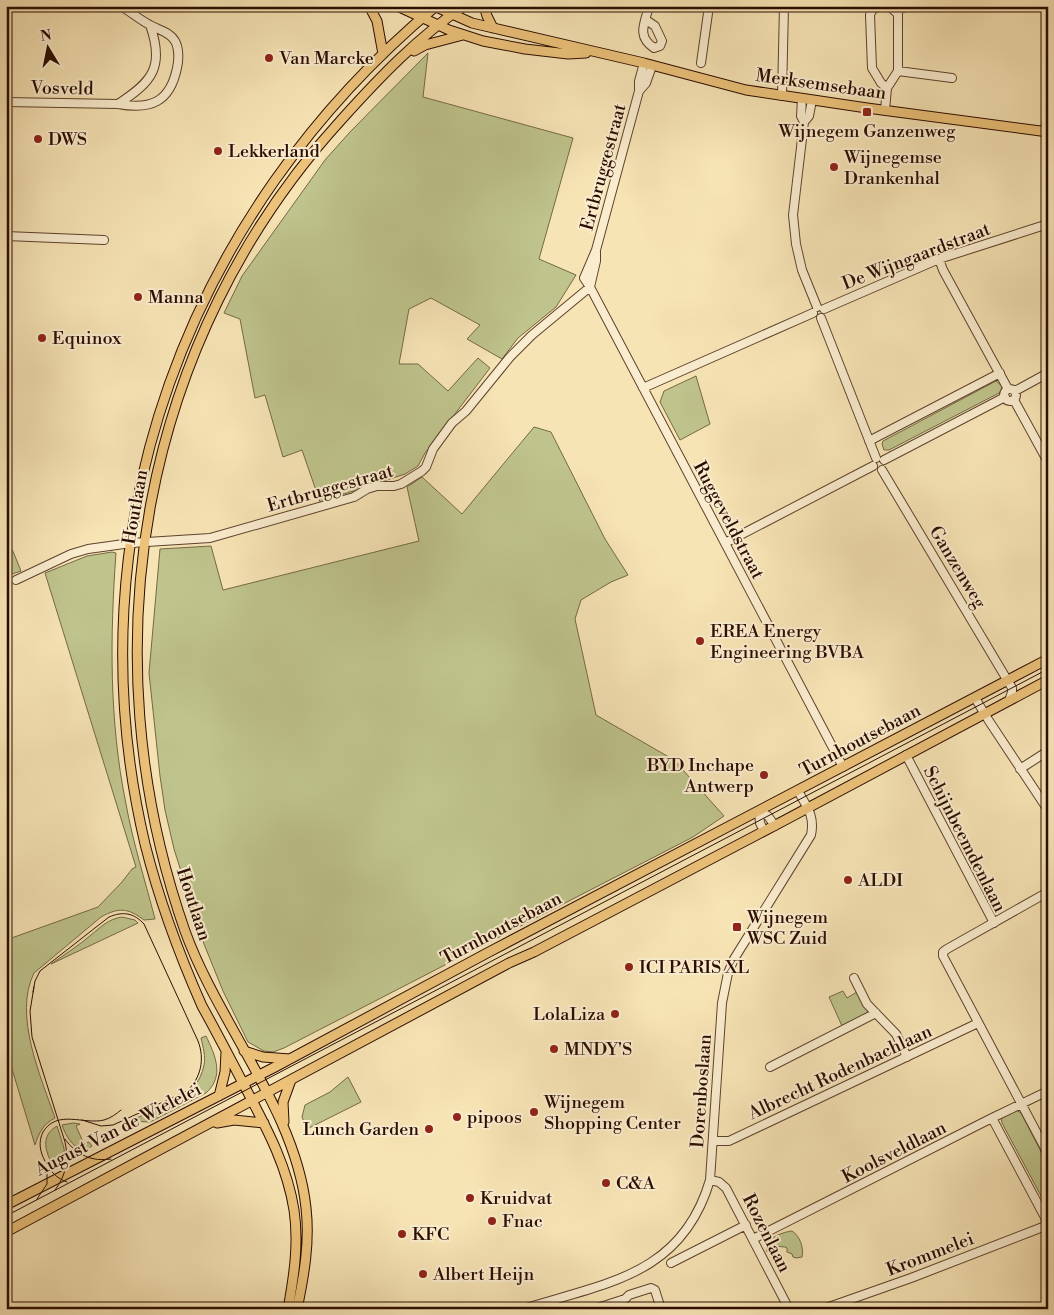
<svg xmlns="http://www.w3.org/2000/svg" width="1054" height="1315" viewBox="0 0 1054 1315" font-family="'Libre Bodoni',serif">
  <rect width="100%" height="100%" fill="#f7e4b5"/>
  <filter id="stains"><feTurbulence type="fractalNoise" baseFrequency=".004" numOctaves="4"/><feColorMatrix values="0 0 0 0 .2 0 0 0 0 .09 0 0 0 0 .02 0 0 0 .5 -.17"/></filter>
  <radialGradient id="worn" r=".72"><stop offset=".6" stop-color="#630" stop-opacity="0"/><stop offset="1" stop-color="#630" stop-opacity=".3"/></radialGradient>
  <path fill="#bfc48c" stroke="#756846" d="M428 53 423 97 573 138 539 259 576 275 556 307 518 338 502 359 467 339 480 325 431 298 409 309 399 364H418L448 391 478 358 490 368 425 453 418 466 405 474 320 502 302 450 283 457 265 395 255 398 240 319 224 313 242 276 325 160 350 132Z
    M696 376 710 424 680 440 660 402 664 391Z
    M996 381 1002 386 1001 392 889 450H884L882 444 883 441Z
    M534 427 551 432 605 539 628 575 611 582 581 600 575 619 596 715 674 760 724 816 693 837 284 1048 273 1052 264 1051 248 1042 223 991 204 944 174 849 165 810 160 776 149 673 160 549 211 546 223 590 419 541 407 487 422 477 462 514Z
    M6 534 21 571 6 576Z
    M112 552 116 553C110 636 109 721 126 804 133 843 145 880 155 919L144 920C128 908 119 907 101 917L34 973C13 1015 41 1077 55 1118 43 1124 39 1133 35 1145L6 1049V940L98 907 122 882 132 869 136 867 45 573 87 556Z
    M122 917 135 920 138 923 51 964C64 955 78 946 91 935 101 927 108 919 122 917Z
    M843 991 847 998 857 992 869 1012 842 1026 829 997Z
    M206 1036C215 1055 225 1076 206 1093L150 1122 129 1121C156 1109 198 1100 204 1065 206 1057 203 1047 201 1038Z
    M348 1077 361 1102 307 1129 302 1117 305 1105 330 1092Z
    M1016 1110 1021 1113 1048 1165V1209L1002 1123 1001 1117Z
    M73 1123 80 1124 76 1126 84 1144 89 1142 92 1146 83 1152C72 1145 66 1137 62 1125Z
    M57 1126 64 1148 65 1161 54 1167C45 1152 40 1136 57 1126Z
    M792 1231C800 1236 804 1248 802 1257L796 1258 793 1257 792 1254 787 1252V1248L785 1247 774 1246 767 1252 766 1245C770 1237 783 1232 792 1231Z"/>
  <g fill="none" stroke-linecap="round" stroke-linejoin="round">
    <g stroke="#5e422d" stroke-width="10">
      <path id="minor" d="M880 6 872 10 870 15 872 68 881 83 887 88
        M896 11 908 6
        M646 20 655 26 662 41 660 46 654 48C636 36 645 23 649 6
        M644 63 639 81V91L596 250 584 278 590 287 843 767
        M701 63 709 6
        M898 71 952 78
        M639 91 646 83 652 66
        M782 96 784 6
        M802 98 801 116 804 122
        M812 100 809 116 804 122 793 215 796 244 802 270 817 307
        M6 102 118 104C151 110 170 102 177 68 179 60 179 48 175 41 170 32 159 30 150 25 140 20 131 12 121 6
        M118 104C152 82 165 67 150 25
        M885 110 887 88 898 71V14L889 6
        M1044 131 1048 119
        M6 236 104 240
        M939 259 943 270 1008 389
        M824 309 939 259 1048 224
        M821 318 876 458
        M643 388 813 313
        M1004 395a6 6 0 1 1 12 0a6 6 0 1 1-12 0Z
        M1015 391 1048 373
        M1014 400 1048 462
        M869 441 1000 373
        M884 460 1005 397
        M882 470 1012 688V692L1009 701
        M725 543 873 466
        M16 580 71 554 88 549 131 543 210 538 354 497 367 489 377 486H394L401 484 422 471 426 467 433 449 452 423 466 411 510 357 532 335 590 287 596 261V252
        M975 698 989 721 1048 810
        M906 755 994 923
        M1020 769 1048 751
        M764 831 760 823 759 811 768 816 775 826
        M1048 892 947 949 943 952V956L1048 1154
        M854 978 867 1004 896 1034 907 1057
        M770 1067 876 1013
        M992 1118 1048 1223
        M713 1141H729L978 1023
        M710 1180 719 1182 726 1188 789 1309
        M753 1239 992 1118 1048 1091
        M671 1263 746 1225
        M523 1309C605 1283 682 1276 710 1180L722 1003 728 973 734 959 811 835C815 816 807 807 798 791
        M594 1309 625 1299 629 1295 651 1288 655 1290 661 1309
        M823 1309 911 1278 1048 1225"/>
    </g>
    <g stroke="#2b0c00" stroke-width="11">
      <path id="major" d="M369 6 377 21 383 54
        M397 6 449 30 483 41 525 49 568 54 586 53
        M434 6 472 23 644 63 746 90 867 108 1048 132
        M484 6 487 16 493 28
        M414 51 425 45 463 35
        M244 1051 263 1057 290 1059
        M219 1096 225 1072 226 1052
        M284 1122 283 1102 291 1080
        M217 1123 234 1120 264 1123
        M6 1205 275 1067 489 952 1048 659
        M6 1232 509 963 534 952C706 862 877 772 1048 680
        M288 1309C294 1276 299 1243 294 1210 287 1165 266 1127 245 1087 231 1060 217 1033 202 1006 179 954 159 900 145 844 70 527 188 213 436 6
        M297 1309C304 1276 310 1242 306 1208 296 1111 218 1023 185 931 87 651 140 340 342 119 379 78 418 37 464 6"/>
    </g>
    <use href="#minor" stroke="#faedcf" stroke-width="8"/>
    <use href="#major" stroke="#ecc27a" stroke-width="9"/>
    <path stroke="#2b0c00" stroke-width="1" d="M34 987 30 1011 32 1037 65 1142C69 1159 66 1176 55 1190
      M33 992 35 981 40 971 109 917C123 911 134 913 144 924L198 1041C205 1059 201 1078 187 1091L113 1125 101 1126 82 1120
      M65 1139C76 1155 92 1162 111 1159
      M67 1182C56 1178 51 1172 45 1161 40 1152 38 1142 43 1132 57 1109 84 1125 104 1120 111 1118 116 1114 121 1110
      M37 1199 47 1184V1167
      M6 1216 1048 669"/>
  </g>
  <g fill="#8f2418" stroke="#faedcf" stroke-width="2">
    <circle cx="269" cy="58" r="5"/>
    <rect x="862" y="107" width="10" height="10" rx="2.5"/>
    <circle cx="38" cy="139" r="5"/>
    <circle cx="218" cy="151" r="5"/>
    <circle cx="834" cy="167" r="5"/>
    <circle cx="138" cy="297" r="5"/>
    <circle cx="42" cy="338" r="5"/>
    <circle cx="700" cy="641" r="5"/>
    <circle cx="764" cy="775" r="5"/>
    <circle cx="848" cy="880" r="5"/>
    <rect x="732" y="922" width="10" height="10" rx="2.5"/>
    <circle cx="629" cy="967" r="5"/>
    <circle cx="615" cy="1014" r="5"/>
    <circle cx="554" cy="1049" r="5"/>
    <circle cx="534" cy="1112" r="5"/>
    <circle cx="457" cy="1117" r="5"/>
    <circle cx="429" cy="1129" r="5"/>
    <circle cx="606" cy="1183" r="5"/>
    <circle cx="470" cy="1198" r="5"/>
    <circle cx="492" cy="1221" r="5"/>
    <circle cx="402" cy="1234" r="5"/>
    <circle cx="423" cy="1274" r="5"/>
  </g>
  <g text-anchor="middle" stroke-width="4" stroke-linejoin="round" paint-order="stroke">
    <g font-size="18" fill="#2b0c00" stroke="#faedcf" text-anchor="start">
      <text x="279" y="64">Van Marcke</text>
      <text x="867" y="137" text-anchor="middle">Wijnegem Ganzenweg</text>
      <text x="48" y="145">DWS</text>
      <text x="228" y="157">Lekkerland</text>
      <text x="844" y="163">Wijnegemse<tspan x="844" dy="21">Drankenhal</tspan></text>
      <text x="148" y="303">Manna</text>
      <text x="52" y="344">Equinox</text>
      <text x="710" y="637">EREA Energy<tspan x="710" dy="21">Engineering BVBA</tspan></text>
      <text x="754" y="771" text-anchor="end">BYD Inchape<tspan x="754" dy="21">Antwerp</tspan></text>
      <text x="858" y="886">ALDI</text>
      <text x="747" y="923">Wijnegem<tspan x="747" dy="21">WSC Zuid</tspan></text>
      <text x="639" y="973">ICI PARIS XL</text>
      <text x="605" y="1020" text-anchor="end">LolaLiza</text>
      <text x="564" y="1055">MNDY'S</text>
      <text x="544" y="1108">Wijnegem<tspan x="544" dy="21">Shopping Center</tspan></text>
      <text x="467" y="1123">pipoos</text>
      <text x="419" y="1135" text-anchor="end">Lunch Garden</text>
      <text x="616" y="1189">C&amp;A</text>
      <text x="480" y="1204">Kruidvat</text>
      <text x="502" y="1227">Fnac</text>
      <text x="412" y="1240">KFC</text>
      <text x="433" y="1280">Albert Heijn</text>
    </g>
    <g font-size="18" fill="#2b0c00" stroke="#faedcf">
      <text transform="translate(821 84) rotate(8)" y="6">Merksemsebaan</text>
      <text transform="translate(62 88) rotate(1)" y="6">Vosveld</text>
      <text transform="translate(603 167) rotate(-75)" y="6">Ertbruggestraat</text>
      <text transform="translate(916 256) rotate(-21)" y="6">De Wijngaardstraat</text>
      <text transform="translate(330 488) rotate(-16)" y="6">Ertbruggestraat</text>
      <text transform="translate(135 507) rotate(-80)" y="6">Houtlaan</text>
      <text transform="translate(729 520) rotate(62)" y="6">Ruggeveldstraat</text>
      <text transform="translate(958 567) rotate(59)" y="6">Ganzenweg</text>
      <text transform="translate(860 740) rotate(-28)" y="6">Turnhoutsebaan</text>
      <text transform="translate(965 839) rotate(63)" y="6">Schijnbeemdenlaan</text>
      <text transform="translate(194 904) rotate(72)" y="6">Houtlaan</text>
      <text transform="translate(501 928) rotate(-28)" y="6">Turnhoutsebaan</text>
      <text transform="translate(840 1072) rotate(-25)" y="6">Albrecht Rodenbachlaan</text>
      <text transform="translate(701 1091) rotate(-86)" y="6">Dorenboslaan</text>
      <text transform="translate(118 1129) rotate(-27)" y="6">August Van de Wielelei</text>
      <text transform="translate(894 1152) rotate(-27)" y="6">Koolsveldlaan</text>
      <text transform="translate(767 1233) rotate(63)" y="6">Rozenlaan</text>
      <text transform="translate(930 1254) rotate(-21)" y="6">Krommelei</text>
    </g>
  </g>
  <rect width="1054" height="1315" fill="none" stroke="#f7e4b5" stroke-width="25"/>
  <rect x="8" y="8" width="1039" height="1300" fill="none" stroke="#2b0c00" stroke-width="2.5"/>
  <rect x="12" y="12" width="1029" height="1290" fill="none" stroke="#2b0c00"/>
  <g transform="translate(48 48) rotate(350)" stroke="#faedcf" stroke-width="4" paint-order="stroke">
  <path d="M0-4L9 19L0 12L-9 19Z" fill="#2b0c00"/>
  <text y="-8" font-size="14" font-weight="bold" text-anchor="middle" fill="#2b0c00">N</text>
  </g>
  <rect width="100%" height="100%" filter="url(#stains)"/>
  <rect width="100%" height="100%" fill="url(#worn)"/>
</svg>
